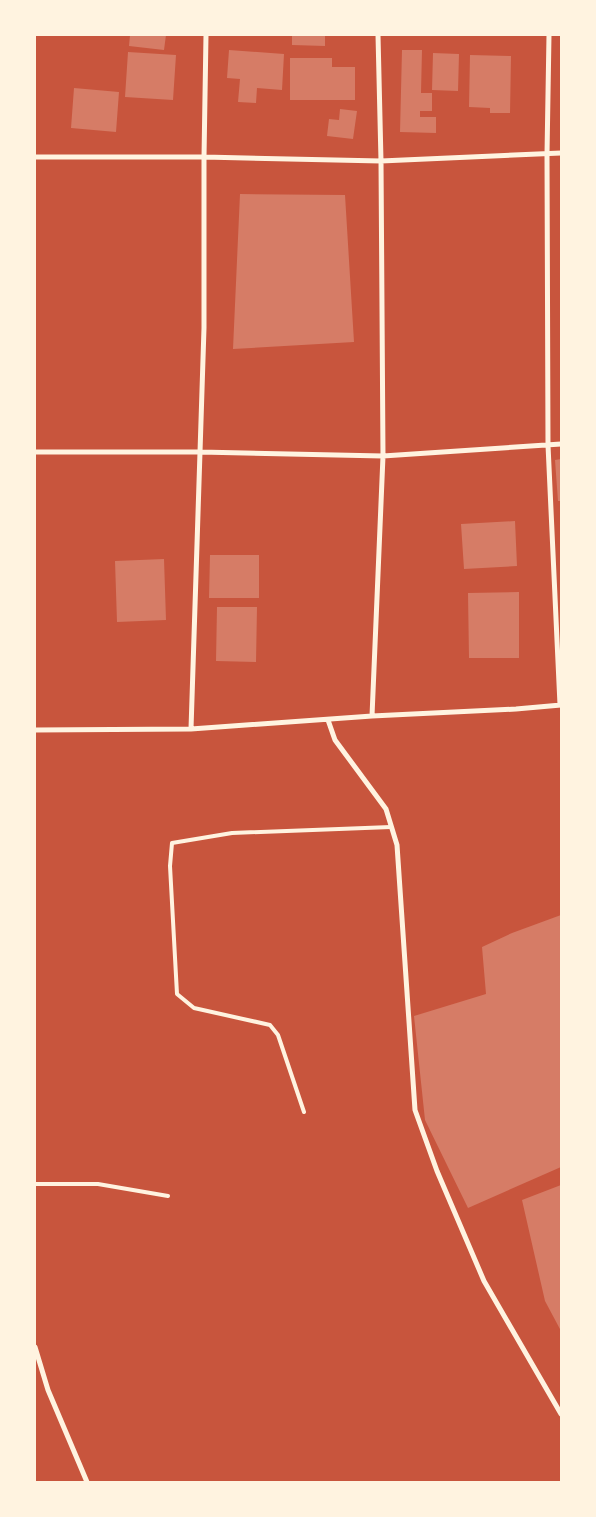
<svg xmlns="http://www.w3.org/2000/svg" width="596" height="1517" viewBox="0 0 596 1517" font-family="'Varela Round',sans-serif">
  <rect width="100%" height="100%" fill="#c8553d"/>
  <path fill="#d67c66" d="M130 35H166L164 50 129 46Z
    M292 35H325V46L292 45Z
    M229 50 284 54 282 90 257 88 256 103 238 102 240 79 227 78Z
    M402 50H422L421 93H432V111H420V117H436V133L400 132Z
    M128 52 176 55 173 100 125 97Z
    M433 53 459 54 458 91 432 90Z
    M470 55 511 56 510 113H490V108L469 107Z
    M290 58H332V67H355V100H290Z
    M74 88 119 92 116 132 71 128Z
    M340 109 357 111 353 139 327 136 329 119 339 120Z
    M240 194 345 195 354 342 233 349Z
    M561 459V501H558L555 460Z
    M515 521 517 566 464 569 461 524Z
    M210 555H259V598H209Z
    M164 559 166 620 117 622 115 561Z
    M519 592V658H469L468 593Z
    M217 607H257L256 662 216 661Z
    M561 915V1167L468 1208 425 1120 414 1016 486 994 482 947 512 933Z
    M561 1185V1331L545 1301 522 1200Z"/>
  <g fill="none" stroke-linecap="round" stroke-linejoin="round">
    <path stroke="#fff3e0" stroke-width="4" d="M304 1112 278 1035 270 1025 194 1008 177 994 170 866 172 843 232 833 391 827
      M35 1184H98L168 1196"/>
    <path stroke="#fff3e0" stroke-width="5" d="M549 35 547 154 548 445 560 705
      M35 157H204L381 161 561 153
      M35 452H200L204 328V157L206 35
      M372 716 383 456 381 161 378 35
      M328 720 335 740 386 809 397 845 415 1110 437 1171 484 1281 561 1414
      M191 729 200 452 383 456 561 444
      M35 730 191 729 372 716 516 709 561 705
      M35 1347 48 1390 87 1482"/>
  </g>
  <rect width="596" height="1517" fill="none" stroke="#fff3e0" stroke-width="72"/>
</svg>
